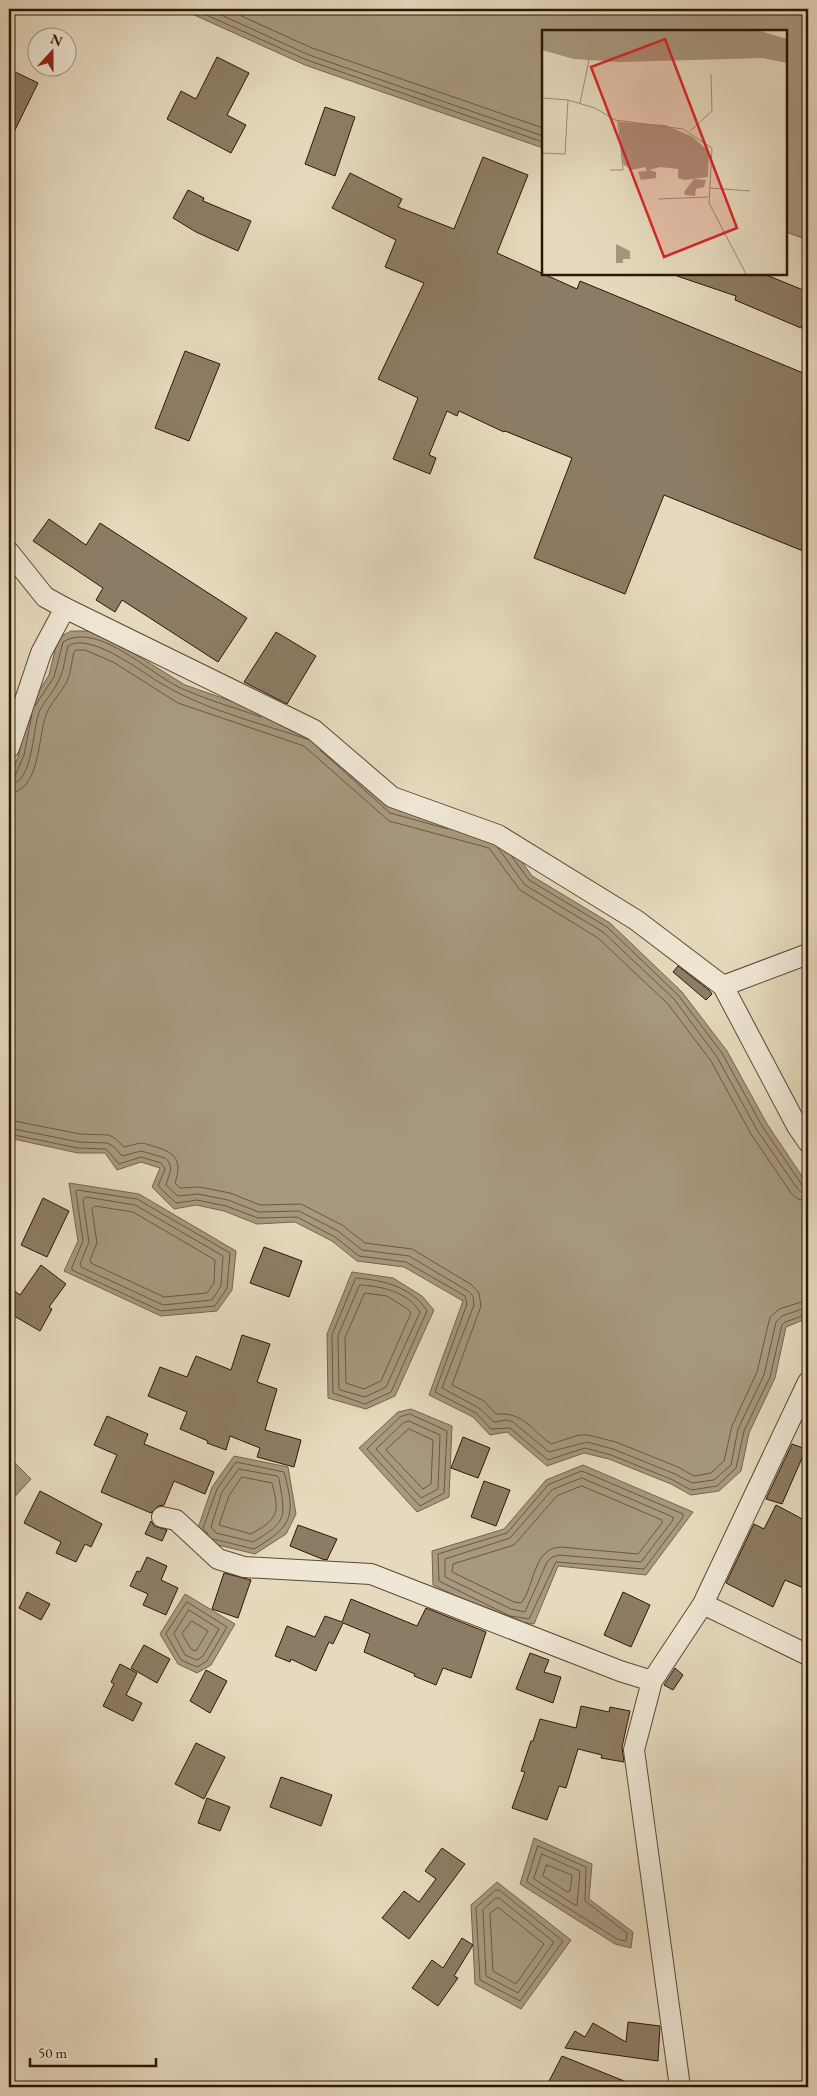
<svg xmlns="http://www.w3.org/2000/svg" width="817" height="2096" viewBox="0 0 817 2096" font-family="'EB Garamond',serif">
  <rect width="100%" height="100%" fill="#e6dabe"/>
  <filter id="stains"><feTurbulence type="fractalNoise" baseFrequency=".004" numOctaves="4"/><feColorMatrix values="0 0 0 0 .2 0 0 0 0 .09 0 0 0 0 .02 0 0 0 .5 -.17"/></filter>
  <radialGradient id="worn" r=".72"><stop offset=".6" stop-color="#630" stop-opacity="0"/><stop offset="1" stop-color="#630" stop-opacity=".3"/></radialGradient>
  <path fill="#a7987f" stroke="#76644e" d="M181 9H808V240L786 232V31H543V148L305 65Z
    M71 631H88L122 646 185 685 314 730 396 803 500 831 532 876 610 923 682 992 727 1051 767 1124 808 1185V1318L786 1327 775 1378 749 1433 741 1471 719 1491 691 1495 671 1484 609 1459 584 1453 547 1466 507 1432 490 1435 473 1417 429 1395 463 1301 404 1267 357 1261 332 1241 295 1222 257 1224 224 1211 196 1205 174 1209 152 1187 160 1168 141 1162 117 1170 105 1153H78L9 1138V779L19 754 29 707 49 675 58 638Z
    M69 1183 139 1194 236 1251 232 1290 217 1311 161 1316 64 1271 78 1241Z
    M352 1272 393 1278 422 1296 434 1310 395 1396 366 1409 328 1398 327 1334Z
    M411 1409 452 1426 449 1497 417 1512 359 1448 398 1412Z
    M234 1456 288 1467 296 1514 286 1534 255 1554 210 1543 197 1531 212 1487Z
    M9 1457 31 1479 9 1503Z
    M583 1465 693 1512 646 1575 558 1566 534 1624 508 1620 433 1585 432 1551 504 1529 546 1480Z
    M185 1594 235 1624 211 1665 197 1673 178 1664 160 1634Z
    M534 1838 592 1864 589 1899 633 1932 631 1948 615 1944 520 1884Z
    M497 1882 571 1940 521 2009 475 1984 471 1905Z"/>
  <g fill="none" stroke-linecap="round" stroke-linejoin="round">
    <path stroke="#6a5842" stroke-width="1" d="M193 9 307 60 543 142
      M208 9 309 55 543 136
      M226 9 312 48 543 128
      M35 706 54 677 63 642C99 620 152 677 185 690 210 701 236 708 261 717
      M320 750 390 813 448 829
      M9 779 15 776 24 755 32 714
      M9 785C34 784 32 727 40 710 45 700 54 691 59 680 64 670 65 657 68 646 89 632 138 669 157 681 202 709 256 722 307 739
      M9 793C40 792 38 737 46 715 50 704 59 695 65 685 71 676 71 663 74 652L76 650H85L113 662 178 703 304 746 389 821 489 848 520 890 598 938 668 1004 711 1061 751 1134 791 1193 798 1199 808 1201
      M498 848 525 885 603 932 674 999 717 1057 757 1130 797 1188 802 1193 808 1194
      M512 857 529 880 607 927 678 995 722 1053 762 1126 802 1185 808 1187
      M9 1120 80 1134 109 1135 116 1139 124 1147C130 1146 135 1144 140 1143 146 1143 151 1146 156 1147 177 1153 182 1162 175 1183L180 1188 200 1187 230 1193 260 1205 301 1204 342 1225 365 1243 412 1249 472 1285 479 1293 481 1306 452 1385 484 1401 496 1414C524 1412 530 1429 551 1444L579 1435H588L616 1442 678 1467 694 1476 711 1473 724 1461 732 1426 757 1372 770 1317 779 1309 808 1300
      M9 1128 79 1142 107 1143 113 1146 122 1156 141 1151 165 1158 169 1162 171 1169 166 1185 178 1196 198 1194 228 1200 259 1212 299 1211 338 1231 362 1250 409 1256 468 1291 473 1296 474 1305 442 1388 479 1408 494 1422 507 1420 513 1422 549 1452 587 1442 613 1449 675 1474 692 1483 714 1480 731 1465 738 1429 764 1375 776 1322 782 1316 808 1307
      M9 1134 78 1148 106 1149 119 1164 141 1157 161 1163 165 1169 158 1186 176 1203 197 1200 226 1206 258 1218 297 1217 335 1237 359 1256 406 1262 465 1296 467 1304 435 1392 476 1413 491 1429 510 1428 548 1460 585 1448 611 1455 673 1480 691 1490 717 1486 736 1468 744 1431 770 1377 782 1325 785 1322 808 1314
      M77 1190 137 1199 230 1253 227 1288 215 1306 161 1311 72 1270V1267L83 1241 76 1192Z
      M86 1197 135 1205 223 1256 221 1286 212 1300 163 1305 81 1267 80 1264 89 1242 83 1200Z
      M95 1206 133 1212 215 1260 214 1283 207 1293 164 1297 91 1263 90 1260 97 1243 92 1209Z
      M356 1278C383 1280 412 1287 427 1311L391 1392 365 1404 333 1393 332 1335Z
      M360 1285C381 1286 408 1292 420 1312L386 1387 365 1397 340 1390 339 1388 338 1336Z
      M365 1293 387 1296 409 1310 411 1313 381 1381 364 1389 346 1383 345 1338Z
      M410 1414 447 1431 444 1493 420 1506 367 1449 400 1417Z
      M409 1421 440 1435 438 1489 421 1498 376 1449 403 1423Z
      M409 1429 433 1440 431 1484 423 1489 386 1450Z
      M239 1469 277 1476 279 1478C285 1517 289 1521 253 1542L216 1533 211 1527 222 1492Z
      M582 1471 683 1514V1517L644 1569 556 1562 529 1619 510 1616 439 1581 438 1554 507 1533 548 1485Z
      M242 1477 272 1483C280 1513 278 1519 251 1534L219 1525 229 1496Z
      M582 1478 673 1517V1520L641 1562 559 1555 552 1557 547 1562 525 1612 511 1609 445 1577V1559L510 1538 552 1490Z
      M582 1486 662 1520V1523L638 1554 560 1547C532 1549 535 1587 521 1603L514 1602 452 1572 453 1564 514 1545 557 1496Z
      M208 1534 203 1528 217 1489 236 1462 284 1472C296 1516 293 1526 254 1549L213 1539
      M187 1602 227 1627 207 1661 197 1667 181 1660 166 1634Z
      M189 1610 219 1629 203 1656 197 1660 185 1655 174 1634Z
      M192 1621 208 1631 196 1651 191 1649 182 1634Z
      M538 1846 586 1867 585 1901 627 1933 626 1941 617 1939 527 1882Z
      M542 1854 580 1871 577 1905H575L534 1879Z
      M547 1865 572 1875 570 1891 567 1892 543 1876Z
      M496 1890H499L563 1941 520 2001 480 1980 476 1908Z
      M496 1898H499L554 1942 518 1993 486 1976 483 1910Z
      M497 1908H499L544 1944 516 1984 493 1971 490 1914Z"/>
  </g>
  <path fill="#8d7c65" stroke="#2d1704" d="M217 57 249 73 227 115 246 125 231 153 167 119 181 91 196 99Z
    M9 69 38 83 9 142Z
    M325 107 355 117 335 176 305 164Z
    M483 157 528 175 497 253 577 289 580 281 808 375V553L664 495 625 594 534 558 572 458 505 431 504 432 459 411 457 416 447 411 429 455 436 458 430 474 393 459 418 398 378 379 424 283 385 267 396 240 332 208 350 173 402 199 398 207 454 229Z
    M188 190 204 198 203 201 251 221 238 251 196 232 173 218Z
    M678 274H764L808 292V311L801 328 735 300 736 296 677 276Z
    M185 351 220 364 189 441 155 428Z
    M49 519 86 545 100 523 247 618 218 662 122 600 115 612 96 600 103 588 33 541Z
    M276 632 316 656 287 704 244 682Z
    M678 966 709 990 712 994 706 1000 673 972Z
    M43 1198 69 1211 47 1257 21 1245Z
    M264 1247 302 1261 289 1297 250 1283Z
    M41 1265 66 1284 49 1307 52 1309 40 1331 9 1313V1287L20 1295Z
    M242 1335 270 1344 257 1382 277 1389 265 1430 301 1440 294 1467 257 1457 260 1448 230 1436 226 1450 207 1443 208 1441 180 1429 187 1412 148 1396 160 1367 187 1377 196 1356 231 1370Z
    M107 1416 148 1434 144 1444 214 1472 205 1494 174 1481 164 1505 158 1506 151 1513 101 1492 117 1455 94 1445Z
    M463 1437 490 1448 478 1478 451 1468Z
    M792 1444 806 1449 782 1504 766 1499Z
    M484 1481 510 1490 496 1526 471 1517Z
    M40 1491 102 1524 91 1547 85 1544 76 1562 56 1553 61 1542 24 1523Z
    M776 1505 808 1522V1590L785 1580 773 1607 726 1583 754 1524 764 1529Z
    M151 1521 154 1526 167 1530 162 1541 145 1534Z
    M298 1525 337 1539 327 1560 322 1559 290 1546Z
    M147 1557 167 1566 161 1580 178 1588 166 1615 143 1605 148 1594 130 1586 137 1571 140 1572Z
    M224 1573 251 1580 238 1618 212 1609Z
    M27 1592 50 1604 41 1620 19 1608Z
    M623 1592 650 1605 631 1647 604 1635Z
    M351 1599 417 1626 426 1608 486 1632 471 1678 443 1668 436 1685 414 1676 415 1674 364 1652 370 1634 343 1623 333 1644 329 1642 316 1671 291 1659 290 1662 275 1656 287 1626 315 1637 325 1616 342 1622Z
    M144 1645 170 1659 157 1683 131 1668Z
    M530 1653 549 1660 544 1672 561 1677 553 1703 516 1689Z
    M120 1664 137 1673 126 1695 142 1703 133 1721 103 1706 114 1684 111 1682Z
    M675 1668 683 1675 673 1690 664 1685Z
    M206 1670 227 1681 210 1713 190 1701Z
    M581 1706 609 1712 610 1707 630 1711 622 1747 624 1762 601 1758 602 1755 578 1749 566 1788 559 1786 547 1820 512 1808 525 1772 521 1771 531 1741H533L540 1719 576 1728Z
    M196 1743 225 1757 204 1799 175 1784Z
    M281 1777 332 1795 321 1826 270 1807Z
    M207 1798 230 1807 220 1831 198 1823Z
    M442 1848 465 1864 409 1939 382 1918 404 1891 419 1902 436 1879 425 1871Z
    M462 1938 473 1945 454 1976 458 1978 438 2006 412 1988 432 1960 443 1968Z
    M628 2022 660 2026 658 2061 565 2048 575 2031 585 2037 593 2023 626 2042Z
    M562 2056 639 2087H546Z"/>
  <g fill="none" stroke-linecap="round" stroke-linejoin="round">
    <g stroke="#5b4832" stroke-width="22">
      <path id="minor" d="M9 552 45 597 65 608 314 730 392 797 498 835 636 920 723 986 797 1126 808 1142
        M9 748 41 653 65 608
        M723 986 808 954
        M162 1517 176 1520 218 1559 244 1567 371 1574 620 1671 652 1681
        M703 1604 808 1655
        M680 2087 634 1750 652 1681 703 1604 808 1382"/>
    </g>
    <use href="#minor" stroke="#efe7d5" stroke-width="20"/>
  </g>
  <g transform="translate(542 30)">
    <rect width="245" height="245" fill="#e6dabe"/>
    <path d="M0 1H218L245 9V33L221 28 79 32 32 29 0 20ZM77 92 123 95 151 107 167 122 166 147 143 150 136 148V139L118 137 107 140 114 142V148L99 150 96 142 105 141 103 137 89 140 81 134ZM152 149 164 150 162 157 154 159 153 166 143 165 142 162ZM74 214 88 221V229H81V233H74Z" fill="#a7987f"/>
    <path fill="none" stroke="#9c8c74" stroke-width="1" d="M0 68 26 70 53 78 73 90 141 99 170 118 167 173 204 244M38 73 47 30M148 101 170 81 169 44M0 123 23 124 26 70M68 140H81L76 90M168 158 208 161M116 169 166 167"/>
    <path fill="#d62828" fill-opacity="0.15" stroke="#d62828" stroke-width="2.5" d="M123 9 195 198 122 227 49 37Z"/>
    <rect width="245" height="245" fill="none" stroke="#2d1704" stroke-width="2.5"/>
  </g>
  <rect width="817" height="2096" fill="none" stroke="#e6dabe" stroke-width="30"/>
  <rect x="10" y="10" width="797" height="2076" fill="none" stroke="#2d1704" stroke-width="2.5"/>
  <rect x="15" y="15" width="787" height="2066" fill="none" stroke="#2d1704"/>
  <g transform="translate(52 52) rotate(21)"><circle r="24" fill="#efe7d5" stroke="#a19481"/>
  <path d="M0-4L9 19L0 12L-9 19Z" fill="#8f2418"/>
  <text y="-8" font-size="14" font-weight="bold" text-anchor="middle" fill="#2d1704">N</text>
  </g>
  <path d="M30 2058v8h126v-8" fill="none" stroke="#2d1704" stroke-width="2.5"/>
  <text x="38" y="2058" font-size="15" fill="#2d1704" stroke="#efe7d5" stroke-width="4" paint-order="stroke">50 m</text>
  <rect width="100%" height="100%" filter="url(#stains)"/>
  <rect width="100%" height="100%" fill="url(#worn)"/>
</svg>
